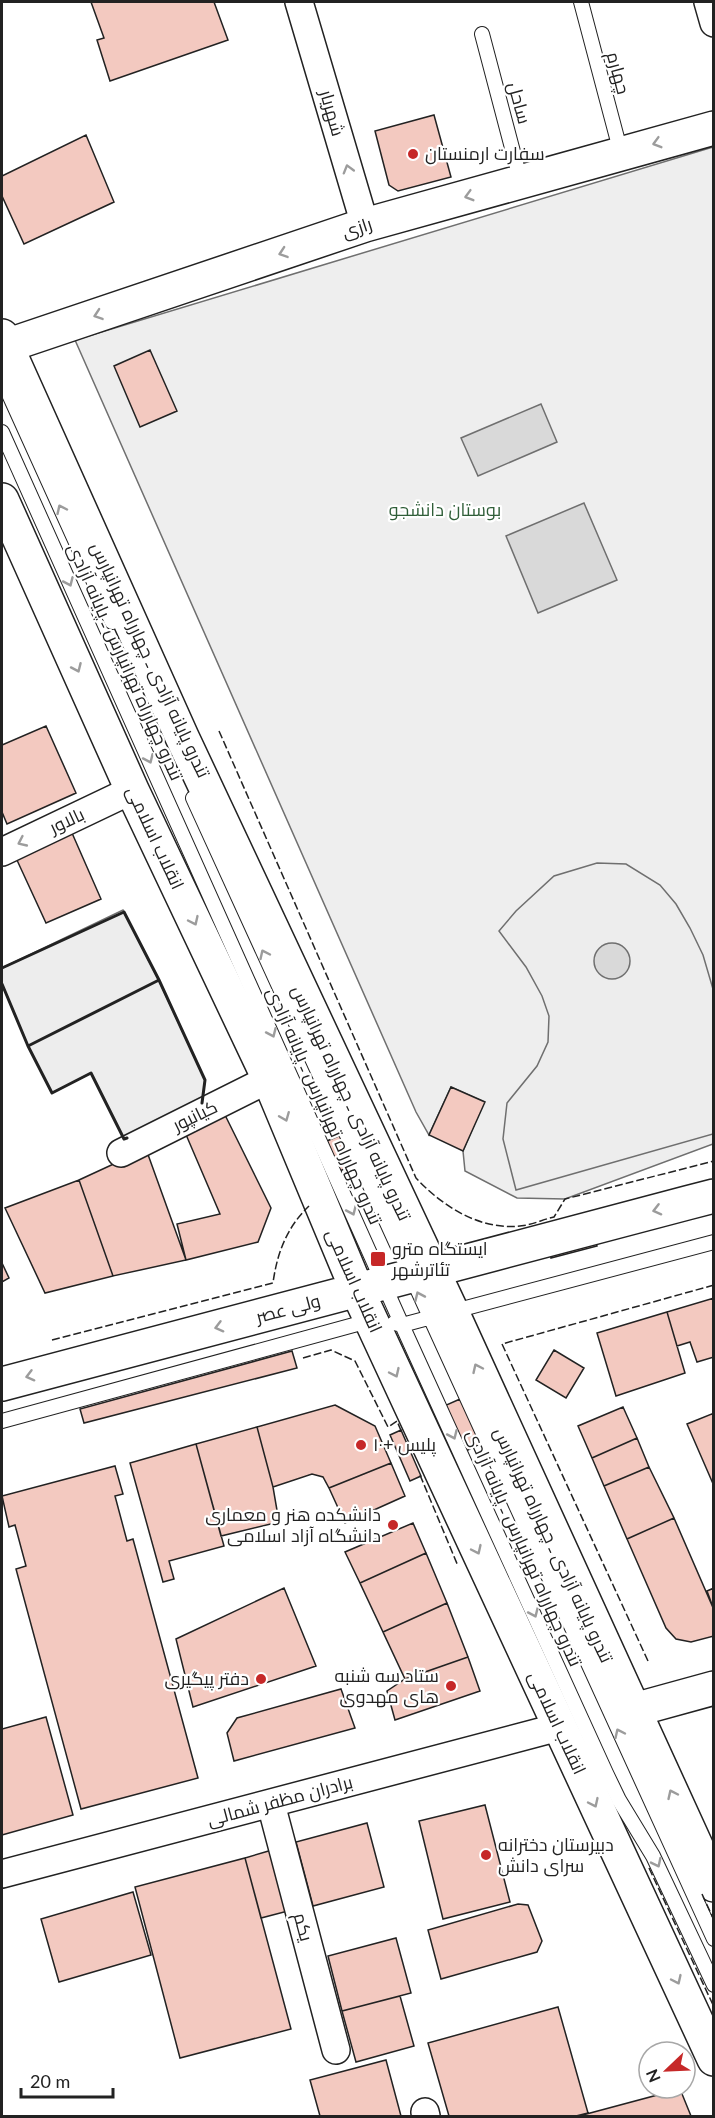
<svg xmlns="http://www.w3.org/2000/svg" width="715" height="2118" viewBox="0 0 715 2118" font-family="Lato,Cairo,sans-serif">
  <rect width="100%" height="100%" fill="#fff"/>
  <path fill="#eee" stroke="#6f6f6f" stroke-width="1.5" d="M713 147V1144L565 1199 517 1198 465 1171 463 1151 484 1102 451 1087 429 1135 416 1112 75 340Z"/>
  <path fill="#ededed" stroke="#6f6f6f" stroke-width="1.5" d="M597 863 626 864 660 885 676 904 690 928 703 955 713 989V1134L516 1190 503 1139 507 1103 537 1066 548 1042 549 1016 542 996 526 967 499 931 516 911 554 876Z
    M123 910 159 981 205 1080 202 1105 124 1139 91 1073 52 1093 28 1046 2 984V968Z"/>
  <path fill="#d9d9d9" stroke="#6f6f6f" stroke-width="1.5" d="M541 404 557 442 478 476 461 438Z
    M584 503 617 580 538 613 506 536Z
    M594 961a18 18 0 1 1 36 0a18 18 0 1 1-36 0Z"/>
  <path fill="#f3c9c0" stroke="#222" stroke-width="1.5" d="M91 2H214L228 40 110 81 97 40 104 38Z
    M434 115 451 177 398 191 389 185 375 131Z
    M86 135 114 202 24 244 2 196V176Z
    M150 350 177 411 140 427 114 366Z
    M46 726 76 793 7 824 2 812V745Z
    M72 833 101 899 46 923 16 858Z
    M451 1087 485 1102 463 1151 429 1135Z
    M224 1113 271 1208 258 1242 186 1260 177 1224 220 1214 184 1130Z
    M343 1134 357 1163 340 1171 327 1141Z
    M146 1149 186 1260 113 1276 79 1180Z
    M79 1180 113 1276 45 1293 5 1208Z
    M592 1231 597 1246 551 1258 549 1242Z
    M2 1263 9 1278 2 1282Z
    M714 1298V1357L697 1362 690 1342 677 1346 667 1312Z
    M667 1312 685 1373 616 1396 597 1333Z
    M554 1350 584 1368 566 1398 536 1380Z
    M292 1351 297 1368 84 1423 80 1409Z
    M460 1399 482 1443 466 1451 444 1406Z
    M335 1405 375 1426 391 1463 329 1488 323 1477 312 1474 273 1487 257 1427Z
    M623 1407 637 1438 592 1458 578 1426Z
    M714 1413V1486L687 1424Z
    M257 1427 273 1487 279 1522 221 1536 196 1444Z
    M401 1430 421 1476 410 1481 390 1435Z
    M637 1438 649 1467 604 1486 592 1458Z
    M196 1444 224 1546 169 1561 174 1579 163 1582 130 1463Z
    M391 1463 405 1496 345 1523 329 1488Z
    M115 1466 123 1494 115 1496 127 1541 133 1539 198 1778 81 1809 16 1569 26 1566 15 1525 9 1527 2 1496Z
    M649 1467 674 1518 627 1539 604 1486Z
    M674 1518 714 1610V1636L691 1642 676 1639 666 1628 627 1539Z
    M413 1523 426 1553 360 1583 345 1552Z
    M426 1553 447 1603 383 1632 360 1583Z
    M284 1588 316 1666 193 1707 176 1639Z
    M714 1588V1610L707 1591Z
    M447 1603 468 1657 405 1679 383 1632Z
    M468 1657 480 1691 395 1720 387 1691 405 1679Z
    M341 1689 355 1728 234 1761 227 1733 237 1718Z
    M46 1717 73 1815 2 1835V1729Z
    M485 1805 510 1902 443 1919 419 1821Z
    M367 1823 384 1887 313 1906 296 1842Z
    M272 1850 288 1911 261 1918 245 1858Z
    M245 1858 291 2029 180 2058 135 1887Z
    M133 1892 151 1955 59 1982 41 1919Z
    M518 1904 528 1905 542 1941 537 1952 441 1979 428 1930Z
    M396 1938 411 1993 342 2011 328 1956Z
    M400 1996 414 2046 356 2062 342 2011Z
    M558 2007 588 2113 576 2116H449L428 2043Z
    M386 2060 401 2116H320L310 2080Z
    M680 2089 691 2116H579Z"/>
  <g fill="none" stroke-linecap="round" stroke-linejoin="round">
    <g stroke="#222" stroke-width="16">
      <path id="lane" d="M581 2 621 153
        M482 34 521 182
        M2 379 112 622
        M2 432 402 1325 606 1773 619 1800 653 1856 714 1985
        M193 798 714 1939
        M394 1323 402 1325 714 1242
        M2 1421 372 1320"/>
    </g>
    <g stroke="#222" stroke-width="30">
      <path id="street" d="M299 2 365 225
        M708 2 714 23
        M2 852 132 790
        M121 1153 269 1079
        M271 1804 336 2050
        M2 1874 559 1727
        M425 2112 426 2116"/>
    </g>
    <g stroke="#222" stroke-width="36">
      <path id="secondary" d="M6 346 365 225 714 128
        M634 1710 714 1688"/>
    </g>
    <g stroke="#222" stroke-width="36">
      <path id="primary" d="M2 336 182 737 452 1312 714 1885
        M2 500 132 790 269 1079 357 1290 714 2059
        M2 1384C239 1322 476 1257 714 1196"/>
    </g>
    <use href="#lane" stroke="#fff" stroke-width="14"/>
    <use href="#street" stroke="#fff" stroke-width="27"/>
    <use href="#secondary" stroke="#fff" stroke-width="33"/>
    <use href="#primary" stroke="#fff" stroke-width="33"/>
    <path stroke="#222" stroke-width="1.5" stroke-dasharray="8 3" stroke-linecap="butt" d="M219 731 416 1178C444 1208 484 1233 527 1225 536 1223 545 1219 554 1217L565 1199 714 1161
      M52 1340 273 1283C277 1253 287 1227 309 1206
      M303 1358 331 1350 355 1361 388 1427 397 1421 402 1433
      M420 1475 458 1566
      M648 1661 502 1344 714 1285
      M649 1868 714 2007
      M702 1894 714 1920"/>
    <path stroke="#222" stroke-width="3" d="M2 968 124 912 159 980
      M2 984 28 1046 52 1093 91 1073 124 1139 127 1138
      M28 1046 159 980 205 1080 202 1103"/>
  </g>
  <defs><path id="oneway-chevron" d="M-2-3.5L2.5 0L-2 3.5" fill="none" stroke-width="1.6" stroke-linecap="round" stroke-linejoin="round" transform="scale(1.5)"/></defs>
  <g stroke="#9c9c9c">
    <use href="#oneway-chevron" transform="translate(657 143) rotate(164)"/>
    <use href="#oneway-chevron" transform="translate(348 169) rotate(-106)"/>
    <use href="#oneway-chevron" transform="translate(469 196) rotate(164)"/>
    <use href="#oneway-chevron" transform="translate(283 253) rotate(161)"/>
    <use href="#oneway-chevron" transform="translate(98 315) rotate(161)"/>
    <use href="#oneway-chevron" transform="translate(61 509) rotate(-115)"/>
    <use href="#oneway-chevron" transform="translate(69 582) rotate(66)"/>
    <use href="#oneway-chevron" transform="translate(77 668) rotate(66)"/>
    <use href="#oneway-chevron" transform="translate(149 759) rotate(66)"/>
    <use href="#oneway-chevron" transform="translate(22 842) rotate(155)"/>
    <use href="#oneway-chevron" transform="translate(194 921) rotate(65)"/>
    <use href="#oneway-chevron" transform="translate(264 954) rotate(-115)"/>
    <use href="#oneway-chevron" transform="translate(272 1033) rotate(66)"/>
    <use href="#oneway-chevron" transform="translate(285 1117) rotate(68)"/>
    <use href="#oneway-chevron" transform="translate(657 1210) rotate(166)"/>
    <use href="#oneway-chevron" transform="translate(352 1211) rotate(66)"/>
    <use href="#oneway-chevron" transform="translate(419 1296) rotate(-114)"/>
    <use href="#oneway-chevron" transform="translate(219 1327) rotate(165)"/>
    <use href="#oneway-chevron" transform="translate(477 1368) rotate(-115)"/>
    <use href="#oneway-chevron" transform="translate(395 1373) rotate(65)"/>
    <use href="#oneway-chevron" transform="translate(30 1376) rotate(165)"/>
    <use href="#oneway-chevron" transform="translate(453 1435) rotate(66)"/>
    <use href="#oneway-chevron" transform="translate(477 1550) rotate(65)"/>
    <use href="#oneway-chevron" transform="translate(534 1613) rotate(66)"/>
    <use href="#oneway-chevron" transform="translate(619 1733) rotate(-115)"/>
    <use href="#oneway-chevron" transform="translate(672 1794) rotate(-115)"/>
    <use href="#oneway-chevron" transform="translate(594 1803) rotate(65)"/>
    <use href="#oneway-chevron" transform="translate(657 1863) rotate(64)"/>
    <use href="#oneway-chevron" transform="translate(677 1980) rotate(65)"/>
  </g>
  <g fill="#c62828" stroke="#fff" stroke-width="2">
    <circle cx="413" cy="154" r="6"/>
    <rect x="370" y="1251" width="16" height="16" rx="3"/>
    <circle cx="361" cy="1445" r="6"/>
    <circle cx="393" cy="1525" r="6"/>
    <circle cx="261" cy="1679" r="6"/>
    <circle cx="451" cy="1686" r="6"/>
    <circle cx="486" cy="1855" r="6"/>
  </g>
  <g text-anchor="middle" stroke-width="4.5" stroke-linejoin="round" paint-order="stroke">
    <g font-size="18" fill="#222" stroke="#fff">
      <text transform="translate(618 73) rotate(75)" y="6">چهارم</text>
      <text transform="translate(519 103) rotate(75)" y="6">ساحل</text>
      <text transform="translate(332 113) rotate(74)" y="6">شهریار</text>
      <text transform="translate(357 228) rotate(-18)" y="6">رازی</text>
      <text transform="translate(150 660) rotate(65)" y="6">تندرو پایانه آزادی ـ چهارراه تهرانپارس</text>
      <text transform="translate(125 662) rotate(66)" y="6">تندرو چهارراه تهرانپارس ـ پایانه آزادی</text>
      <text transform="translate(67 821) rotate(-25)" y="6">بالاور</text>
      <text transform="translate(155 838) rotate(65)" y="6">انقلاب اسلامی</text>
      <text transform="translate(351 1103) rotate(65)" y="6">تندرو پایانه آزادی ـ چهارراه تهرانپارس</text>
      <text transform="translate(324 1106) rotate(66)" y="6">تندرو چهارراه تهرانپارس ـ پایانه آزادی</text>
      <text transform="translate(195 1116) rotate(-26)" y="6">کیانپور</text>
      <text transform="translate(354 1281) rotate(66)" y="6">انقلاب اسلامی</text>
      <text transform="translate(288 1309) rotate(-15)" y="6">ولی عصر</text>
      <text transform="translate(553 1545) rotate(65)" y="6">تندرو پایانه آزادی ـ چهارراه تهرانپارس</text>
      <text transform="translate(524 1548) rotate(66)" y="6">تندرو چهارراه تهرانپارس ـ پایانه آزادی</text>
      <text transform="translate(557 1723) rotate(65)" y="6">انقلاب اسلامی</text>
      <text transform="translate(280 1801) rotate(-15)" y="6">برادران مظفر شمالی</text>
      <text transform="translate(303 1927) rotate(75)" y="6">یکم</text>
    </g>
    <g font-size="18" fill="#222" stroke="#fff" text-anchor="start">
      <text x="425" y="160">سفارت ارمنستان</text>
      <text x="392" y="1255">ایستگاه مترو<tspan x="392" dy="21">تئاترشهر</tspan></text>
      <text x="373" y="1451">پلیس +۱۰</text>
      <text x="381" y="1521" text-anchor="end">دانشکده هنر و معماری<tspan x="381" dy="21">دانشگاه آزاد اسلامی</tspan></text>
      <text x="439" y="1682" text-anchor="end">ستاد سه شنبه<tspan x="439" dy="21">های مهدوی</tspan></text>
      <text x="249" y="1685" text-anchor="end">دفتر پیگیری</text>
      <text x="498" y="1851">دبیرستان دخترانه<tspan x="498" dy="21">سرای دانش</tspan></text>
    </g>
    <g font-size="18" fill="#2f5e38" stroke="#fff">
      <text x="445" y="516">بوستان دانشجو</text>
    </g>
  </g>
  <rect width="715" height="2118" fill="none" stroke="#222222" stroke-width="6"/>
  <g transform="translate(667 2070) rotate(247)"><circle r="28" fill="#ffffff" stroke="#a7a7a7" stroke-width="1.5"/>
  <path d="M0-4.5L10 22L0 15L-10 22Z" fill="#c62828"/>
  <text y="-9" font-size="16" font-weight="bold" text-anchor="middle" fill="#222222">N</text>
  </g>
  <path d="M21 2088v9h92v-9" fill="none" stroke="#222222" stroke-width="3"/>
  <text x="30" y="2088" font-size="18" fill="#222222" stroke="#ffffff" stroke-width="4.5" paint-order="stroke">20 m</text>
</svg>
